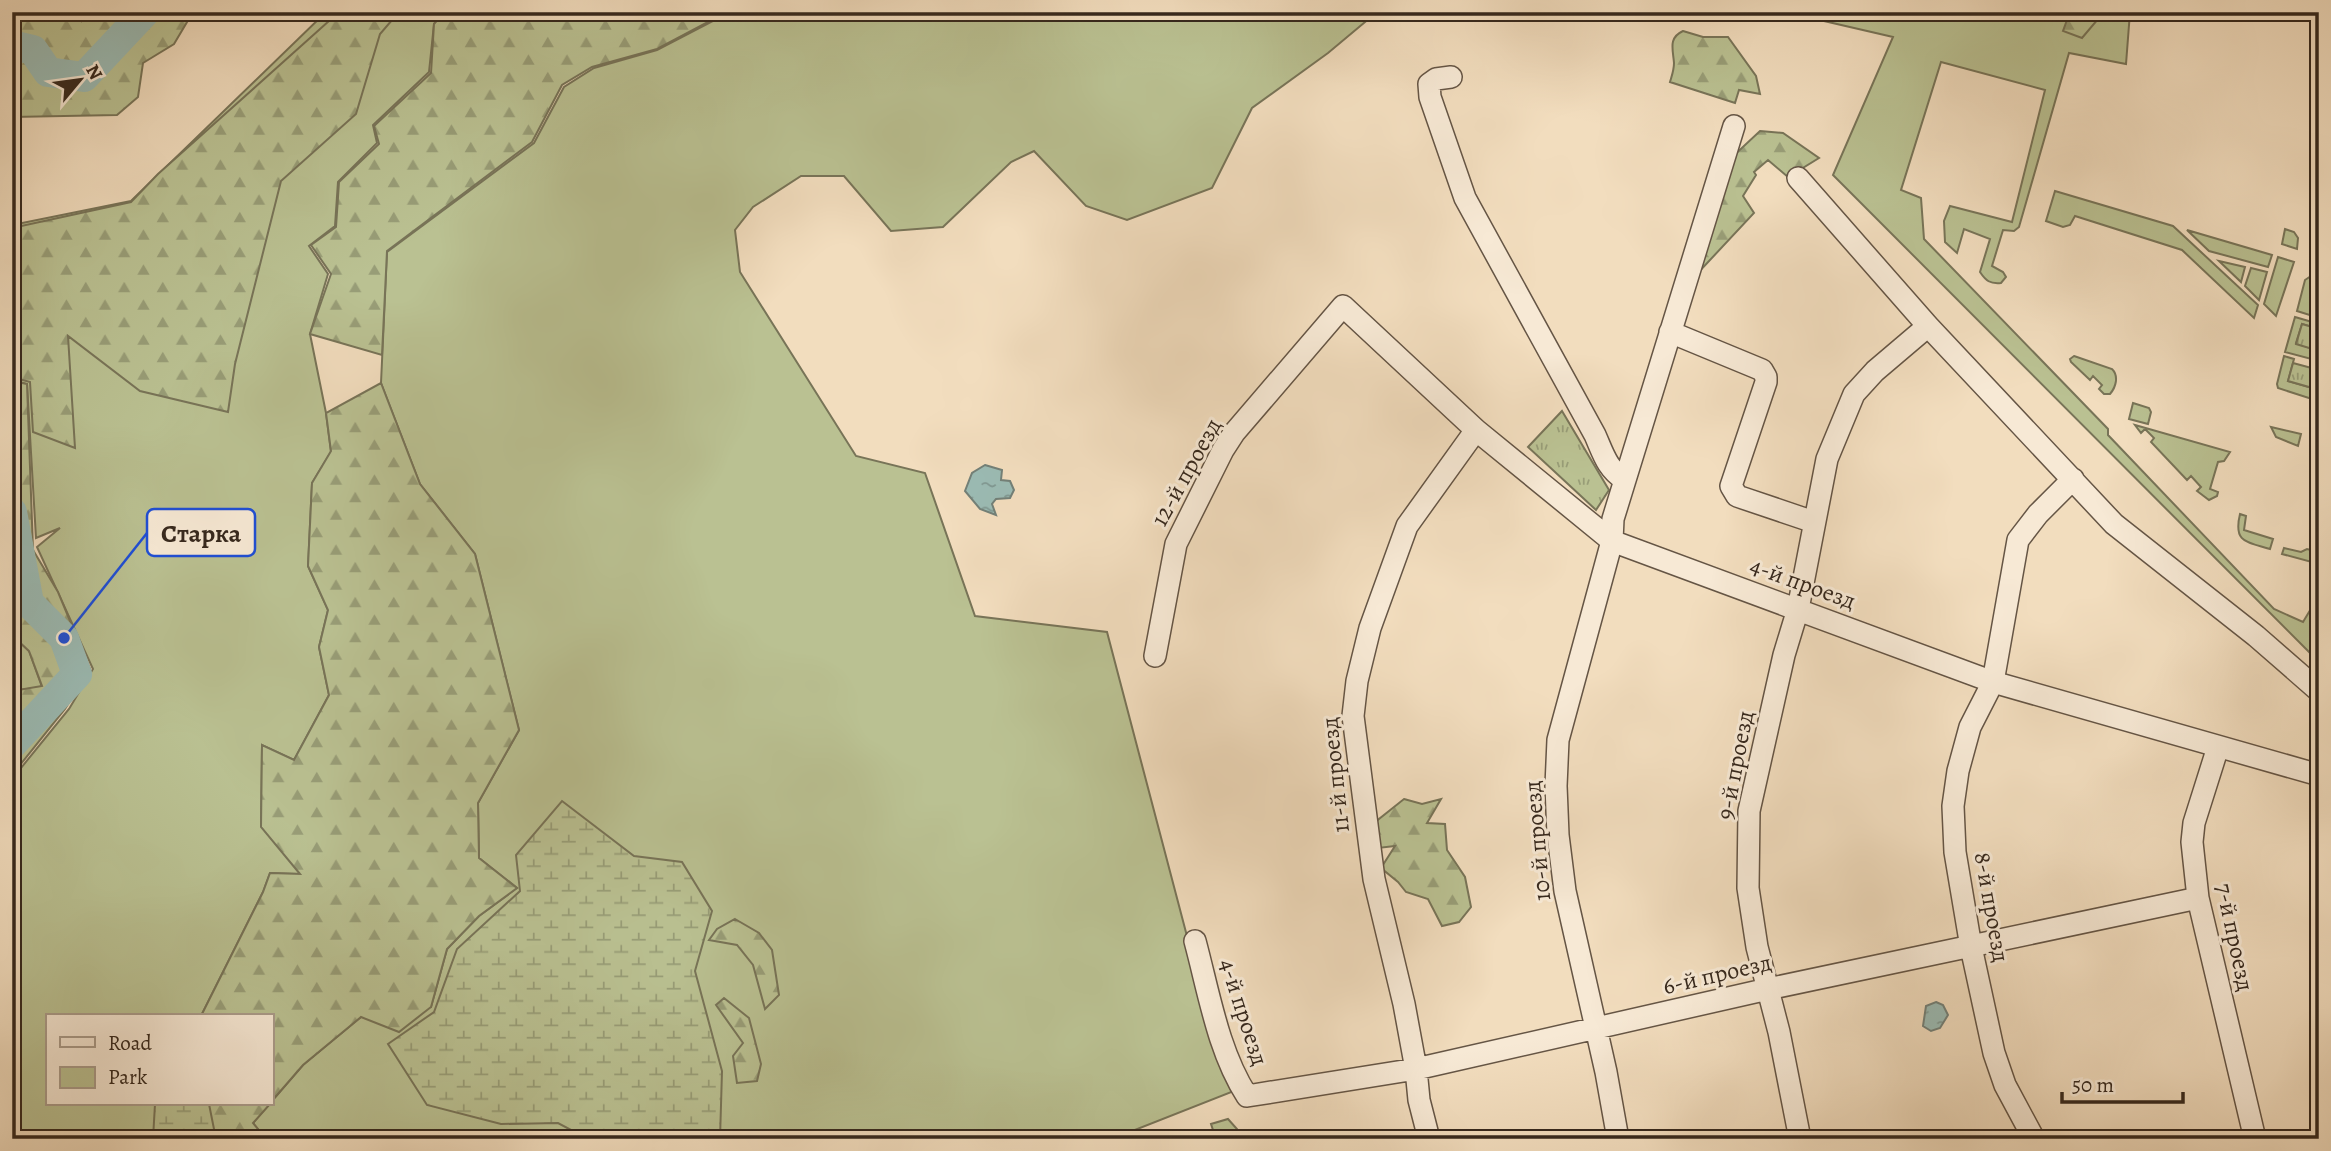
<svg xmlns="http://www.w3.org/2000/svg" width="2331" height="1151" viewBox="0 0 2331 1151" font-family="Alegreya,serif">
  <defs>
    <pattern id="forest-firs" width="22" height="20" patternUnits="userSpaceOnUse" patternTransform="scale(1.75)"><rect width="22" height="20" fill="#bac192"/><path d="M5 1l3.5 6h-7zM16 11l3.5 6h-7z" fill="#989d77"/></pattern>
    <pattern id="wetland-marsh" width="20" height="14" patternUnits="userSpaceOnUse" patternTransform="scale(1.75)"><rect width="20" height="14" fill="#bac192"/><path d="M1 5h8M5 5V1M11 12h8M15 12V8" fill="none" stroke="#989d77"/></pattern>
    <pattern id="park-tufts" width="24" height="20" patternUnits="userSpaceOnUse" patternTransform="scale(1.75)"><rect width="24" height="20" fill="#bac192"/><path d="M3 7l-1-3M5 7V3M7 7l1-3M15 17l-1-3M17 17v-4M19 17l1-3" fill="none" stroke="#989d77"/></pattern>
    <pattern id="water-ripples" width="26" height="14" patternUnits="userSpaceOnUse" patternTransform="scale(1.75)"><rect width="26" height="14" fill="#9bbbb4"/><path d="M2 4q2-2 4 0t4 0M15 11q2-2 4 0t4 0" fill="none" stroke="#7f9892"/></pattern>
  </defs>
  <rect width="100%" height="100%" fill="#f2ddbe"/>
  <filter id="stains"><feTurbulence type="fractalNoise" baseFrequency=".00286" numOctaves="4"/><feColorMatrix values="0 0 0 0 .2 0 0 0 0 .09 0 0 0 0 .02 0 0 0 .5 -.17"/></filter>
  <radialGradient id="worn" r=".72"><stop offset=".6" stop-color="#630" stop-opacity="0"/><stop offset="1" stop-color="#630" stop-opacity=".3"/></radialGradient>
  <path fill="#bac192" stroke="#787458" stroke-width="2" d="M326 12H444L434 24 429 72 373 125 377 143 338 182 335 226 309 246 328 274 310 334 326 413 331 452 312 483 308 566 328 610 319 647 329 695 294 760 262 745 261 826 301 874 270 873 263 892 201 1016H47V1104H189L215 1139H12V779L69 709 93 669 37 547 60 528 36 538 27 384 12 380V225L131 201Z
    M730 12H1377L1328 53 1252 108 1212 188 1127 220 1086 206 1034 151 1011 162 943 227 891 231 844 176H801L753 207 735 230 740 272 856 456 925 473 975 616 1107 632 1213 1035 1234 1091 1112 1139H266L253 1123 303 1065 361 1017 431 1007 447 949 479 916 517 888 479 858 478 803 519 730 475 554 420 484 381 383 387 252 534 143 564 87 594 68 657 50Z
    M1785 12H2130L2126 64 2069 53 2019 227 2014 231 2003 230 1992 266 2003 272 2006 277 2001 283C1990 284 1986 281 1980 272L1990 239 1964 229 1957 253 1945 242 1944 221 1950 206 2012 222 2045 90 1941 62 1901 190 1921 198 1924 239 2108 429V435L2274 609 2303 622 2312 607 2319 613V662L1833 175 1893 37Z
    M2055 191 2173 226 2258 305 2254 318 2182 250 2075 216 2070 225 2063 227 2046 221Z
    M2285 229 2294 232 2298 238 2297 249 2282 244Z
    M2187 230 2272 255 2268 267 2209 251Z
    M2278 257 2294 262 2276 316 2264 304Z
    M2219 261 2245 267 2241 282Z
    M2251 268 2267 272 2259 300 2245 286Z
    M2314 274H2319V318L2297 311 2305 280Z
    M2295 317 2319 324V329L2302 324 2296 343 2319 351V361L2285 352Z
    M2074 356 2112 369C2119 376 2116 387 2110 394H2104L2099 389 2102 385 2093 376 2090 380 2071 362 2070 359Z
    M2284 356 2294 359 2288 381 2319 390 2318 401 2278 388 2277 384Z
    M2133 403 2149 408 2151 412 2148 424 2129 419Z
    M2135 425 2230 452 2224 461 2218 462 2210 489 2218 492 2217 496 2209 500 2197 491 2201 487 2191 476 2187 480 2151 442 2154 438 2145 429 2141 433Z
    M2271 427 2301 434 2298 446 2276 437Z
    M2240 514 2246 516 2244 530 2273 539 2270 549C2247 542 2233 543 2240 514Z
    M2284 548 2301 552 2307 549 2319 552V564L2282 554Z
    M12 635 29 651 42 687 12 691Z"/>
  <path fill="url(#forest-firs)" stroke="#787458" stroke-width="2" d="M12 12H28L36 17 71 21 37 16 32 12H85L81 22 87 12H193L174 44 143 63 138 97 117 115 12 117Z
    M339 12H399L380 34 356 114 281 181 235 364 228 412 140 391 68 336 75 448 33 432 30 382 12 377V228L131 202 158 174Z
    M444 12H727L657 49 592 67 562 85 532 142 387 251 382 355 310 334 331 274 311 245 336 227 339 182 379 144 374 126 431 73 434 24Z
    M2070 12H2104L2082 38 2063 31Z
    M1683 31 1703 37H1728L1756 76 1760 94 1739 90 1735 103 1670 82C1672 75 1674 70 1674 63 1673 49 1668 38 1683 31Z
    M1760 131 1783 133 1819 158 1788 177 1768 160 1754 172 1756 175 1743 196 1754 213 1695 276 1730 159Z
    M12 381 27 384 33 550 58 592 90 669 65 709 12 775V691L42 686 29 651 12 635Z
    M381 383 420 484 475 554 519 730 478 803 479 858 517 888 479 916 447 949 431 1007 399 1032 361 1017 303 1065 271 1102V1016H201L263 892 270 873 300 874 261 827 262 745 294 760 329 695 319 647 328 610 308 566 312 483 331 451 326 413Z
    M1404 799 1422 804 1441 799 1427 823 1445 824 1447 850 1465 877 1471 907 1459 922 1442 926 1428 899 1406 892 1398 882 1381 868 1395 846 1378 848 1374 823Z
    M735 919 759 933 772 950 779 995 765 1009 753 965 737 945 709 940 717 929Z
    M724 998 749 1018 761 1064 757 1081 737 1083 733 1056 743 1043 716 1005Z
    M189 1104H270L253 1123 266 1139H215Z
    M1228 1119 1237 1129 1241 1139H1216L1211 1124Z"/>
  <path fill="url(#wetland-marsh)" stroke="#787458" stroke-width="2" d="M562 801 634 856 682 862 712 911 695 971 722 1071 720 1139H588L558 1123 501 1124 427 1105 388 1044 434 1012 457 949 520 891 516 855Z
    M155 1104H209L216 1139H153Z"/>
  <path fill="url(#park-tufts)" stroke="#787458" stroke-width="2" d="M2302 324 2319 329V351L2296 344Z
    M2293 363 2319 370 2316 389 2288 381Z
    M1562 411 1609 490 1596 510 1528 447Z"/>
  <path fill="url(#water-ripples)" stroke="#738078" stroke-width="2" d="M985 465 1002 470 1001 480 1010 481 1014 490 1010 498 996 499 992 504 996 515 980 509 965 491 972 473Z
    M1936 1002 1943 1005 1948 1015 1940 1028 1931 1031 1923 1026 1926 1006Z"/>
  <g fill="none" stroke-linecap="round" stroke-linejoin="round">
    <path stroke="#9bbbb4" stroke-width="30" d="M12 45 33 50 48 72 84 77 145 12
      M12 512 29 603 64 638 77 674 12 744"/>
    <g stroke="#655545" stroke-width="24">
      <path id="minor" d="M1451 77 1436 79 1429 84 1430 97 1465 198 1595 435C1603 453 1607 469 1625 480
        M1798 178 1928 326 2114 524 2256 636 2319 691
        M1670 332 1762 370 1766 377V382L1731 486 1737 496 1808 520
        M1155 656 1176 544 1223 450 1234 433 1343 306 1476 430 1612 541 1993 682 2319 775
        M2218 747 2194 823 2192 842 2198 898 2255 1139
        M1195 941C1209 993 1218 1051 1247 1096L1416 1069 1768 989 2198 898
        M1429 1139 1419 1100 1416 1069 1404 1004 1374 879 1353 716 1357 681 1370 628 1407 526 1476 430
        M1618 1139 1606 1072 1565 891 1558 835 1556 786 1558 740 1612 541 1613 519 1734 126
        M1800 1139 1779 1032 1757 947 1748 888 1749 811 1784 655 1798 609 1827 459 1854 394 1875 371 1928 326
        M2034 1139 2005 1085 1994 1053 1971 947 1955 852 1953 806 1958 771 1970 727 1993 682 2018 540 2038 514 2073 479"/>
    </g>
    <use href="#minor" stroke="#f7e9d5" stroke-width="21"/>
  </g>
  <g text-anchor="middle" stroke-width="6" stroke-linejoin="round" paint-order="stroke">
    <g font-size="24" fill="#36281d" stroke="#f7e9d5">
      <text transform="translate(1186 472) rotate(-61)" y="8">12-й проезд</text>
      <text transform="translate(1803 583) rotate(20)" y="8">4-й проезд</text>
      <text transform="translate(1735 765) rotate(-79)" y="8">9-й проезд</text>
      <text transform="translate(1335 775) rotate(-96)" y="8">11-й проезд</text>
      <text transform="translate(1537 841) rotate(-95)" y="8">10-й проезд</text>
      <text transform="translate(1992 907) rotate(80)" y="8">8-й проезд</text>
      <text transform="translate(2235 937) rotate(78)" y="8">7-й проезд</text>
      <text transform="translate(1717 974) rotate(-13)" y="8">6-й проезд</text>
      <text transform="translate(1244 1012) rotate(72)" y="8">4-й проезд</text>
    </g>
  </g>
  <path fill="none" stroke="#1d4ed8" stroke-width="2.5" d="M64 638L147 533"/>
  <circle fill="#1d4ed8" stroke="#f7e9d5" stroke-width="2.5" cx="64" cy="638" r="7"/>
  <rect fill="#f7e9d5" stroke="#1d4ed8" stroke-width="2.5" x="147" y="509" width="108" height="47" rx="7"/>
  <g font-size="26" text-anchor="middle" font-weight="bold" fill="#36281d">
    <text x="201" y="542">Старка</text>
  </g>
  <rect width="2331" height="1151" fill="none" stroke="#f2ddbe" stroke-width="42"/>
  <rect x="14" y="14" width="2303" height="1123" fill="none" stroke="#36281d" stroke-width="3.5"/>
  <rect x="21" y="21" width="2289" height="1109" fill="none" stroke="#36281d" stroke-width="2"/>
  <rect x="46" y="1014" width="228" height="91" fill="#f7e9d5" stroke="#aa9c8b" stroke-width="2"/>
  <rect x="60" y="1037" width="35" height="10" fill="#f7e9d5" stroke="#aa9c8b" stroke-width="2"/>
  <text x="108" y="1050" font-size="21" fill="#36281d">Road</text>
  <rect x="60" y="1067" width="35" height="21" fill="#bac192" stroke="#aa9c8b" stroke-width="2"/>
  <text x="108" y="1084" font-size="21" fill="#36281d">Park</text>
  <g transform="translate(80 80) rotate(61)" stroke="#f7e9d5" stroke-width="5" paint-order="stroke">
  <path d="M0-5L12 26L0 18L-12 26Z" fill="#36281d"/>
  <text y="-10" font-size="19" font-weight="bold" text-anchor="middle" fill="#36281d">N</text>
  </g>
  <path d="M2062 1092v10h121v-10" fill="none" stroke="#36281d" stroke-width="3.5"/>
  <text x="2072" y="1092" font-size="21" fill="#36281d" stroke="#f7e9d5" stroke-width="5" paint-order="stroke">50 m</text>
  <rect width="100%" height="100%" filter="url(#stains)"/>
  <rect width="100%" height="100%" fill="url(#worn)"/>
</svg>
